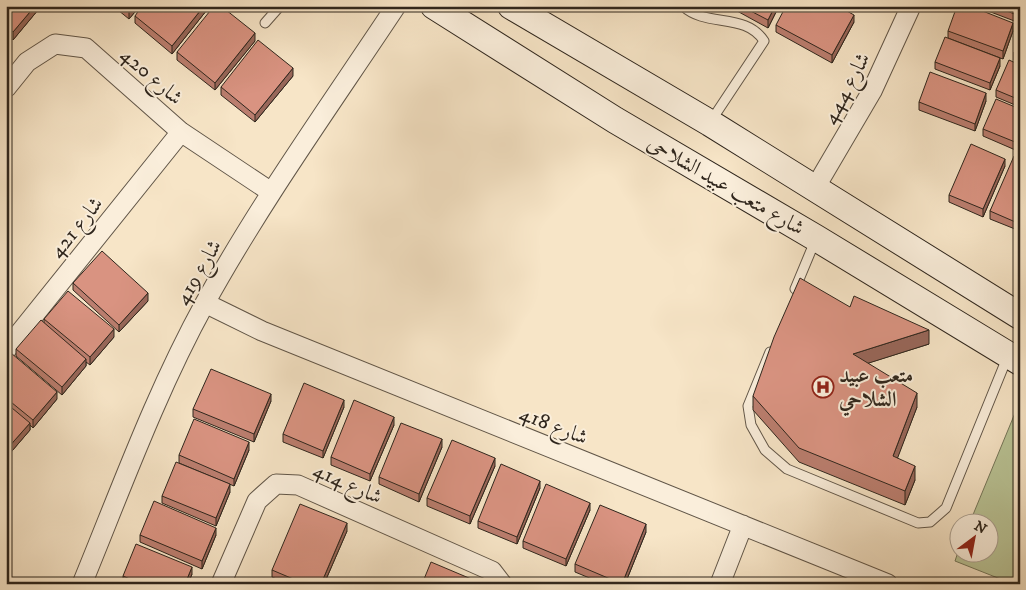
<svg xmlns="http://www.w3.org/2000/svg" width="1026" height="590" viewBox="0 0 1026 590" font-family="'IM FELL DW Pica',Amiri,serif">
  <rect width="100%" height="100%" fill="#f7e5c7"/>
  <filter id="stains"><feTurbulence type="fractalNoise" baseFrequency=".004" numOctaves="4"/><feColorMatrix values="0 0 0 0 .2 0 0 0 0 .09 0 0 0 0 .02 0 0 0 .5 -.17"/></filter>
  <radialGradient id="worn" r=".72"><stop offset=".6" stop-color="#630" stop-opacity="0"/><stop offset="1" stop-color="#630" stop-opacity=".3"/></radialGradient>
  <path fill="#bac597" stroke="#74765a" d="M1020 401V584H1013L955 561 958 552H988V522H970Z"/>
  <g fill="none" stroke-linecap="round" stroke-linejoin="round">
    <g stroke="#615648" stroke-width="11">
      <path id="lane" d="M683 6C706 28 745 12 764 41L711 121
        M265 23 280 6
        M795 289 815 241
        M770 352 748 406 751 425 765 450 787 469 918 523 930 522 946 508 1007 358"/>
    </g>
    <g stroke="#615648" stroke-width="21">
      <path id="street" d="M6 88 27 62 55 44 86 48 181 132 271 192
        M815 188 872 91 911 6
        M205 303 262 331 888 584
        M6 350 181 132
        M82 584C121 489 156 392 205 303 262 200 331 104 396 6
        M221 584 257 501 276 484 298 485 492 571 502 584
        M720 584 743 525"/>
    </g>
    <g stroke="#2f261d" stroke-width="28">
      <path id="secondary" d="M434 6 615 120 816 238 1020 362
        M511 6 710 123 1020 316"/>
    </g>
    <use href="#lane" stroke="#faeedb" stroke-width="9"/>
    <use href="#street" stroke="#faeedb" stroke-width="19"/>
    <use href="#secondary" stroke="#faeedb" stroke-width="26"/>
  </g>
  <path fill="#bb7e6f" stroke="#2f261d" d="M6 6H38V10L13 40 6 34Z
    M113 6H140L129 19Z
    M210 6 172 54 135 23V16Z
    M728 6H779L768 28Z
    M975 6H1020L1017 22Z
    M854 22 832 63 776 32V25Z
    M948 31H1013L1003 59 948 38Z
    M1020 38V63L1014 60V53Z
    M255 41 215 90 177 60V52Z
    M935 62 1000 66 990 90 935 69Z
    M1020 65V107L996 97V90Z
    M293 76 255 122 221 95V87Z
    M986 101 975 131 919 110V102Z
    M1020 109V152L983 136V129Z
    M1020 159V231L990 219V211Z
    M1005 166 983 217 949 202V195Z
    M73 283 148 301 119 332 73 290Z
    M850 307 929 344 868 363 917 407 897 458 915 480 905 505 799 462 753 410V396Z
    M44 319 114 337 90 365 86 362V366L62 395 16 356V349L44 324Z
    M6 360 57 399 33 428 30 425V430L6 458Z
    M271 401 254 442 193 417V409Z
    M344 407 323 458 283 442V434Z
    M394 425 370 481 331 465V457Z
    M442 447 419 502 379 484V477Z
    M249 450 234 486 179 463V455Z
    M495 466 470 524 427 506V498Z
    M540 488 517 544 478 528V521Z
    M230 492 216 526 162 503V496Z
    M590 510 566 566 523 548V541Z
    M347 531 324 584H288L272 577V570Z
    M646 532 625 584H604L575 572V564Z
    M140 535H216L202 569 140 542Z
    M192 574 188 584 123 583V576Z"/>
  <path fill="#98675a" stroke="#2f261d" d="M35 6H38V10L13 40V32Z
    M134 6H140L129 19V12Z
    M204 6H210L172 54V46Z
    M775 6H779L768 28V20Z
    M1020 9V16L1017 22V15Z
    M854 15V22L832 63V55Z
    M1013 23V31L1003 59V51Z
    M255 33V41L215 90V83Z
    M10 41V49L6 54V46Z
    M1000 58V66L990 90V83Z
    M293 68V76L255 122V115Z
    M986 93V101L975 131V124Z
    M1005 159V166L983 217V209Z
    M148 293V301L119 332V325Z
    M114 329V337L90 365V357Z
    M929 330V344L853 368V354Z
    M86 359V366L62 395V387Z
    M57 392V399L33 428V420Z
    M917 393V407L893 470V456Z
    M271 394V401L254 442V434Z
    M344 400V407L323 458V451Z
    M394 417V425L370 481V474Z
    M30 423V430L6 458V450Z
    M442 439V447L419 502V494Z
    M249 442V450L234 486V479Z
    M495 458V466L470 524V516Z
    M8 460V467L6 470V462Z
    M915 466V480L905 505V491Z
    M540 481V488L517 544V537Z
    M230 484V492L216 526V518Z
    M590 503V510L566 566V559Z
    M347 523V531L324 584H321Z
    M646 524V532L625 584H622Z
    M216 528V535L202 569V561Z
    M192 567V574L188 584H185Z"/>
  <path fill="#d99381" stroke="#2f261d" d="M6 6H35L13 32 6 27Z
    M122 6H134L129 12Z
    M142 6H204L172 46 135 16Z
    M214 6H221L255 33 215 83 177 52Z
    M741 6H775L768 20Z
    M786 6H838L854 15 832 55 776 25Z
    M957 6H970L1013 23 1003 51 948 31Z
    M994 6H1020V9L1017 15Z
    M945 37 1000 58 990 83 935 62Z
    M6 38 10 41 6 46Z
    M1020 38V55L1014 53Z
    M258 40 293 68 255 115 221 87Z
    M1009 60 1020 65V100L996 90Z
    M930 72 986 93 975 124 919 102Z
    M996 99 1020 109V144L983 129Z
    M971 144 1005 159 983 209 949 195Z
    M1014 156 1020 159V224L990 211Z
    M102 251 148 293 119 325 73 283Z
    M800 278 850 307 854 296 929 330 853 354 917 393 893 456 915 466 905 491 799 448 753 396 774 337Z
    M68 291 114 329 90 357 44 319Z
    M41 320 86 359 62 387 16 349Z
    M11 353 57 392 33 420 6 398V360Z
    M211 369 271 394 254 434 193 409Z
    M304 383 344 400 323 451 283 434Z
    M354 400 394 417 370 474 331 457Z
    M6 403 30 423 6 450Z
    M194 419 249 442 234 479 179 455Z
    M401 423 442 439 419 494 379 477Z
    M452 440 495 458 470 516 427 498Z
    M176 462 230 484 216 518 162 496Z
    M501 464 540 481 517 537 478 521Z
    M546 484 590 503 566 559 523 541Z
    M154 501 216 528 202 561 140 535Z
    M300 504 347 523 321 584H305L272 570Z
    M600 505 646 524 622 584 575 564Z
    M136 544 192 567 185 584H141L123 576Z
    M431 562 476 581 475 584H422Z"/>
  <defs>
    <g id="hospital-ring" transform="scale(1.125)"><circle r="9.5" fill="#faeedb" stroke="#8f2418" stroke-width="1.5"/><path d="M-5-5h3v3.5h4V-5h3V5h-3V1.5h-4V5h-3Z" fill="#8f2418"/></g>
  </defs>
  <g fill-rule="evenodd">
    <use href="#hospital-ring" x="823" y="387"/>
  </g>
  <g text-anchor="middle" stroke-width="4" stroke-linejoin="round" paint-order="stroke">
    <g font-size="21" fill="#2f261d" stroke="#faeedb">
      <text transform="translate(152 76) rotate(41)" y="7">شارع 420</text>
      <text transform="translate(846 88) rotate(-62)" y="7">شارع 444</text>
      <text transform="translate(726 185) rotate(30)" y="7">شارع متعب عبيد الشلاحى</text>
      <text transform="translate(76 227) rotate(-51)" y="7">شارع 421</text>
      <text transform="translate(198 272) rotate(-60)" y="7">شارع 419</text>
      <text transform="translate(554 425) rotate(22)" y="7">شارع 418</text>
      <text transform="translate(348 483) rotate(24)" y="7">شارع 414</text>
    </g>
    <g font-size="21" font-weight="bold" fill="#2f261d" stroke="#faeedb" text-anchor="start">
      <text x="839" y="382">متعب عبيد<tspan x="839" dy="24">الشلاحي</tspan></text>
    </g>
  </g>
  <rect width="1026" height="590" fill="none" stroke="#f7e5c7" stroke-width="25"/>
  <rect x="8" y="8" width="1011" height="575" fill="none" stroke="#2f261d" stroke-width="2.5"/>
  <rect x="12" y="12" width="1001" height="565" fill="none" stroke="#2f261d"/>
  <g transform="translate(974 538) rotate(32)"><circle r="24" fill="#faeedb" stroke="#a99e8f"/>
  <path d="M0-4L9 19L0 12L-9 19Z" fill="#8f2418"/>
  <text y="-8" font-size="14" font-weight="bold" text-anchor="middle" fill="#2f261d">N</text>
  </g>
  <rect width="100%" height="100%" filter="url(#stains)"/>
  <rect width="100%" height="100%" fill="url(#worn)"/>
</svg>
